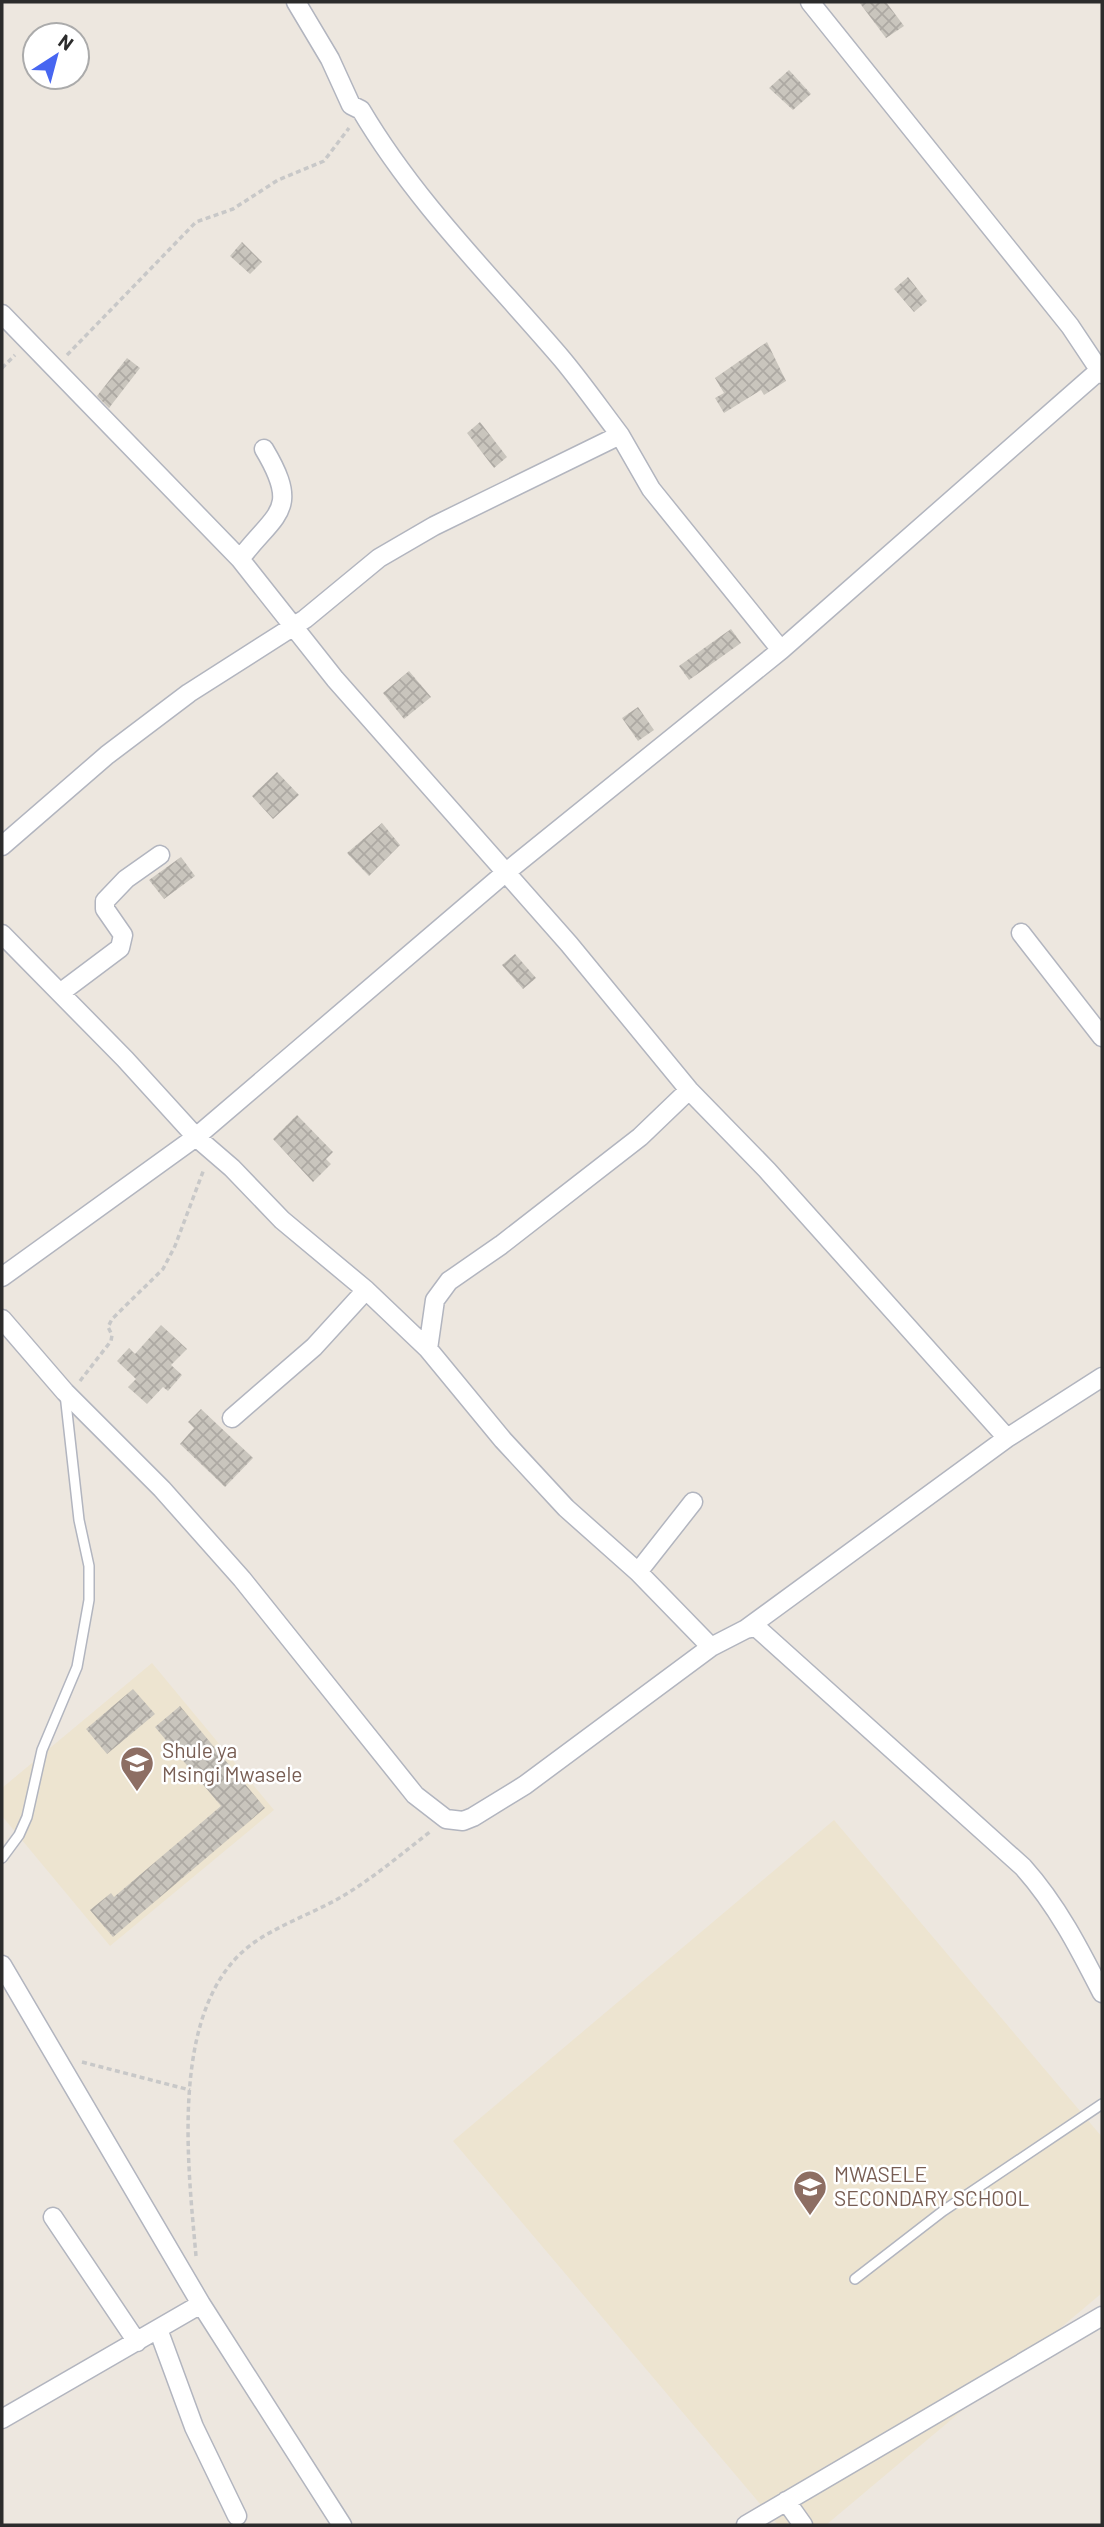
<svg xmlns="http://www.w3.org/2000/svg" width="1104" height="2527" viewBox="0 0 1104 2527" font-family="Barlow,sans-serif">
  <defs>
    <pattern id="building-cross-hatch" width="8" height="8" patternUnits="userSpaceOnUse" patternTransform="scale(1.75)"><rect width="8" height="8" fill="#c9c5bd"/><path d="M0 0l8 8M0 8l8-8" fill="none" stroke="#ada9a3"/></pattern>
  </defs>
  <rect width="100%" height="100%" fill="#ede7df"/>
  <path fill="#ede4d0" d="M152 1663 274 1810 110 1946 2 1816V1788Z
    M834 1820 1102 2137V2293L826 2525H778L453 2141Z"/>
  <path fill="url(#building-cross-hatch)" d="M859 2H886L904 26 886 38Z
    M789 70 811 94 793 110 769 88Z
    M242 242 262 262 250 274 230 256Z
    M908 277 927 301 914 312 894 289Z
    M767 342 786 381 764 395 761 390 724 413 715 398 724 393 715 378Z
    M127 358 140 368 109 408 97 396Z
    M480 422 507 457 494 468 467 433Z
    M731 629 741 643 689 680 679 666Z
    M409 671 431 697 404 719 383 693Z
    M638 707 654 730 638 741 622 718Z
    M277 772 299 795 273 819 252 796Z
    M382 823 400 845 369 876 347 853Z
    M181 857 195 876 164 899 149 880Z
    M515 954 536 978 523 989 502 965Z
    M297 1115 333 1152 326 1159 331 1164 313 1182 273 1139Z
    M161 1325 187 1349 171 1365 182 1375 168 1391 163 1387 147 1404 128 1387 136 1379 117 1361 129 1348 135 1354Z
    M201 1409 253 1458 225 1487 180 1444 194 1428 188 1422Z
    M133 1689 155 1714 107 1754 86 1729Z
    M180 1706 265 1808 113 1937 90 1910 111 1893 114 1897 221 1806 155 1727Z"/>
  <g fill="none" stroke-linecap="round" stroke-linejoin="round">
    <g stroke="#b2b5bf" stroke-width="12">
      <path id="service" d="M2 1858 19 1835 27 1817 42 1750 77 1667 89 1600V1566L79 1520 65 1394
        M855 2279 943 2211 1102 2104"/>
    </g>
    <g stroke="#b2b5bf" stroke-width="21">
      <path id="minor" d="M810 2 1070 326 1102 374
        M2 314 240 559 335 679 569 944 689 1090 767 1170 1007 1438
        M620 435 651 489 781 650
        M240 559C276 512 301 511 264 449
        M2 846 107 755 189 693 305 619 379 558 434 526 620 435C601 410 582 383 562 359 492 277 416 203 361 110L351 105 330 59 296 2
        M1021 933 1102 1037
        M2 934 125 1059 196 1137 232 1168 282 1220 366 1290 428 1349 503 1440 566 1508 638 1572 711 1647
        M60 993 120 948 123 935 105 909V901L126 879 160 855
        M2 1277 196 1137 505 873 781 650 1102 368
        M2 1319 65 1392 162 1489 242 1579 415 1795 446 1819 463 1821 473 1817 525 1785 711 1647 746 1629 756 1627 1023 1867C1057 1905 1079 1948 1102 1993
        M428 1349 435 1300 449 1281 501 1245 640 1137 689 1090
        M232 1418 314 1347 366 1290
        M638 1572 693 1502
        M746 1629 1007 1438 1102 1377
        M2 1965 201 2304 342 2525
        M53 2217 137 2342
        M158 2329 194 2427 237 2516
        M2 2419 201 2304
        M786 2501 803 2525
        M746 2525 1102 2316"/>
    </g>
    <path stroke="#c8c8c8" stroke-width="3.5" stroke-dasharray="5 3.5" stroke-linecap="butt" d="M67 355 196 222 233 209 278 180 324 161 349 128
      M2 368 15 355
      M80 1381 111 1341 112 1335 108 1327 112 1319 163 1269 175 1246 204 1169
      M82 2062 190 2090
      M196 2256C188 2165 168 2006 252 1944 277 1926 308 1915 336 1900 370 1881 400 1855 431 1831"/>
    <use href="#service" stroke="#fff" stroke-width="9"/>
    <use href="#minor" stroke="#fff" stroke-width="18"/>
  </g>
  <defs>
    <g id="school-pin" transform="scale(1.75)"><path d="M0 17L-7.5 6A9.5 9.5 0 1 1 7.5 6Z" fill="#8d6e63" stroke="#fff"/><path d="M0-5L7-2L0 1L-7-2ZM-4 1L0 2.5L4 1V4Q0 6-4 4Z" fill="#fff"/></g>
  </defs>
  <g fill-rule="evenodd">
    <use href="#school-pin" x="137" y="1763"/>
    <use href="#school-pin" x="810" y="2187"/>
  </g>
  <g text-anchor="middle" stroke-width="5" stroke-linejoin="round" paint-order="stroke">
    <g font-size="21" fill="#785e54" stroke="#fff" text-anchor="start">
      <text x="162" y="1758">Shule ya<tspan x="162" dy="24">Msingi Mwasele</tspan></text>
      <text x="834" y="2182">MWASELE<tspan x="834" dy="24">SECONDARY SCHOOL</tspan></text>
    </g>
  </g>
  <rect width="1104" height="2527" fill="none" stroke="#2c2c2c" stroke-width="7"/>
  <g transform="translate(56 56) rotate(36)"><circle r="33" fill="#ffffff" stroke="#ababab" stroke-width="2"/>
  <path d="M0-5L12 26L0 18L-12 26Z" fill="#4766f1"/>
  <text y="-10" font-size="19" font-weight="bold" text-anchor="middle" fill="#2c2c2c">N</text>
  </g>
</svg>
